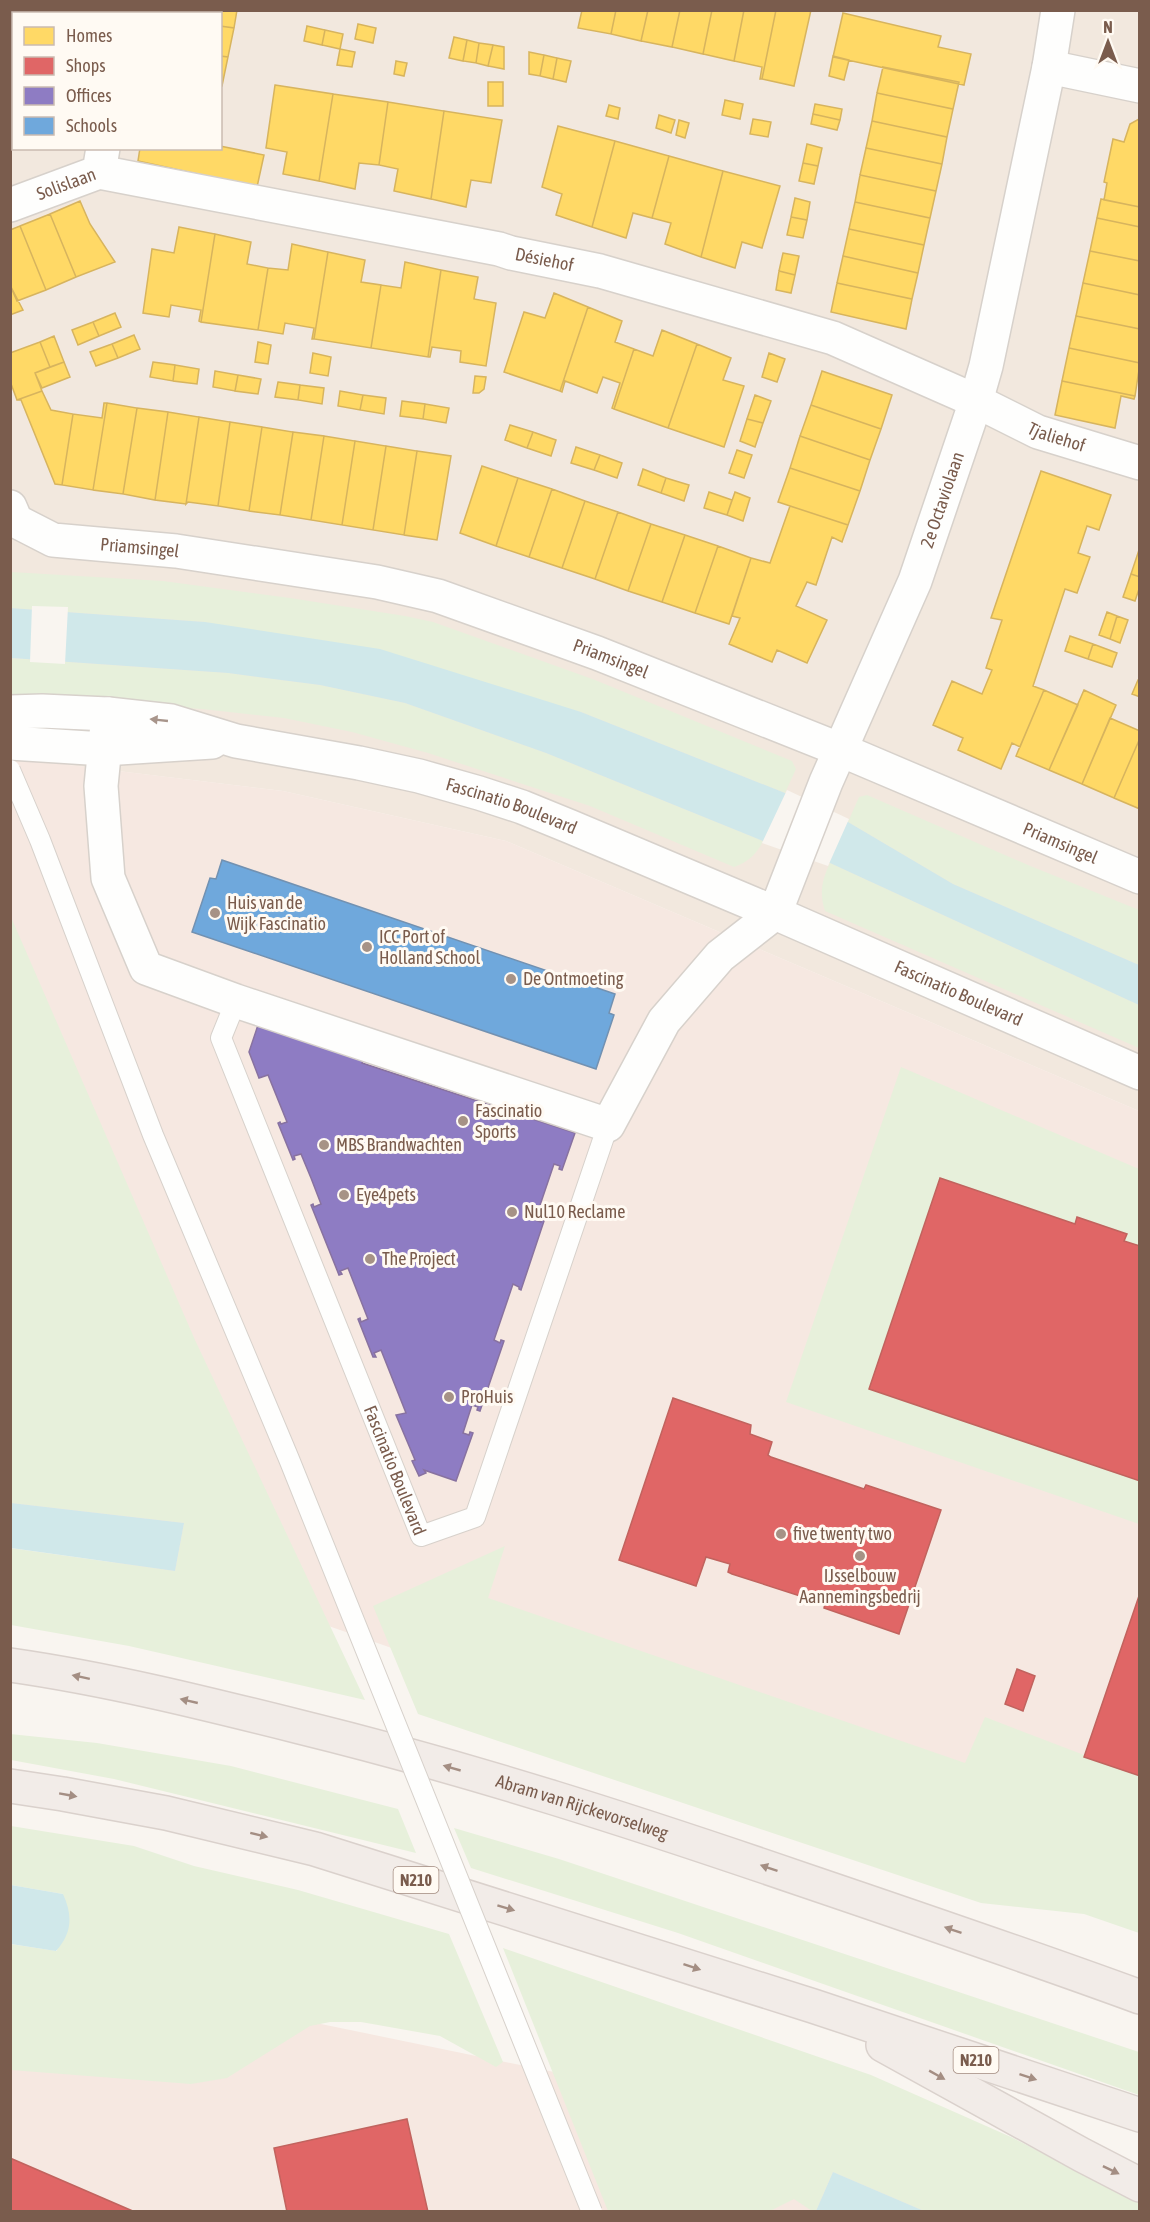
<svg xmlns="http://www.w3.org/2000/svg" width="1150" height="2222" viewBox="0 0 1150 2222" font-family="'Asap Condensed',sans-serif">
  <rect width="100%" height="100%" fill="#f9f5f0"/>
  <path fill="#f2e8de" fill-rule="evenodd" d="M10 11H1139V1111L506 841 283 791 68 765 11 631ZM14 14H220V148H14Z"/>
  <path fill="#f6e8e1" d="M10 631 69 765 283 791 506 841 1139 1111V1908L202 1582 11 1540Z
    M112 1981 807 2124 1001 2212H11V1989Z"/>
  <path fill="#e7f0db" d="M11 572 163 581 290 598 405 616 433 622 595 680 792 761 796 769 785 793 581 712 205 622 11 608Z
    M10 658 228 673 320 685 405 703 546 753 763 841C757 854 748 862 734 867L590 806 428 753 352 732 284 718 202 709 11 697Z
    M867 795 1028 865 1139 910V965L953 884 848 822 859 797Z
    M830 863 1139 1005V1048L825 911C819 893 822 880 830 863Z
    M11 917 195 1340 365 1700 129 1646 11 1625 10 1548 175 1571 184 1523 11 1503Z
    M901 1067 1139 1169V1524L786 1402Z
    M505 1546 488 1598 965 1763 985 1717 1139 1776V1933L1084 1914 981 1903 418 1714 373 1606Z
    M10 1734 97 1743 231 1766 398 1809 416 1853 114 1779 11 1760Z
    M11 1826 134 1846 194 1866 298 1890 449 1934 503 2062 496 2067 440 2036 361 2022H330L310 2026 227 2078 191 2084 11 2070 10 1944 57 1951 63 1894 11 1885Z
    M454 1828 559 1859 1139 2052V2095L678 1933 471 1868Z
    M503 1948 871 2075 1011 2137 1139 2203V2211H924L833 2172 816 2211H812L794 2199 770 2211H608Z"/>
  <path fill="#d0e8ea" d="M10 608 205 622 380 649 581 712 785 793 848 822 953 884 1139 965V1005L830 863 763 841 546 753 405 703 320 685 228 673 11 658Z
    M11 1503 184 1523 175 1571 11 1548Z
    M11 1885 63 1894C73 1916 72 1933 56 1951L11 1944Z
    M833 2172 924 2211H816Z"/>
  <path fill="#f9f5f0" d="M32 606 68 607 65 664 30 662Z
    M787 790 849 819 828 866 762 843Z"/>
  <path fill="#ffd966" stroke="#d7b45e" stroke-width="1.5" d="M168 10H237L234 28 220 26V14H167Z
    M582 10H616L611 34 578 28Z
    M616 10H648L641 41 611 34Z
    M648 10H680L672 47 641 41Z
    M680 10H712L703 54 672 47Z
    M712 10H744L734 61 703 54Z
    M744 10H776L762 79H760L762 67 734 61Z
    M776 10H811L794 86 762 79Z
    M843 13 941 36 938 47 971 54 964 85 833 57Z
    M358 24 376 28 373 43 355 39Z
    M220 26 234 28 228 57 220 56Z
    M307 26 325 30 322 45 304 41Z
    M325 30 343 34 340 49 322 45Z
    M454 37 467 40 463 61 449 58Z
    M467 40 479 43 476 63 463 61Z
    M479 43 493 45 488 66 476 63Z
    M493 45 504 47V69L488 66Z
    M340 49 355 52 352 67 337 65Z
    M529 52 544 55 540 76 529 74Z
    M544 55 557 58 553 79 540 76Z
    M220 56 228 57 222 86H220Z
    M833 56 849 60 844 80 829 76Z
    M557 58 571 61 566 82 553 79Z
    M396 61 407 63 404 76 394 74Z
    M883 67 959 82 953 109 877 93Z
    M488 82H503V106H488Z
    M275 85 333 94 319 181 283 174 287 152 266 148Z
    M877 93 953 109 947 137 872 121Z
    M333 94 388 102 379 165 359 163 355 189 319 181Z
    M725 100 743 104 740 119 722 115Z
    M388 102 444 111 431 199 394 191 398 169 379 165Z
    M815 104 842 109 840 120 813 114Z
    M609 105 620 108 618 119 606 116Z
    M444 111 502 120 491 183 471 180 466 207 431 199Z
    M813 114 840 120 837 130 811 124Z
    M659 115 675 120 671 133 656 128Z
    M753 119 771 122 768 137 750 134Z
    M1139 119H1140V207L1104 200 1107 183 1104 182 1113 139 1124 142 1130 124Z
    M679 120 689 123 685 138 676 135Z
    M872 121 947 137 942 164 866 148Z
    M558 126 615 141 592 227 556 215 562 194 542 187Z
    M615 141 669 156 652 218 633 213 626 238 592 227Z
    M807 144 822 148 818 166 803 163Z
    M220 146 264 155 257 187 138 161 140 148H220Z
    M866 148 942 164 936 191 860 175Z
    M669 156 723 171 701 257 665 244 671 223 652 218Z
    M803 163 818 166 814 184 799 181Z
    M723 171 780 186 762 248 742 242 735 268 701 257Z
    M860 175 936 191 930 218 855 202Z
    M795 198 810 202 807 220 791 217Z
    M1101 199 1140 207V227L1097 218Z
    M80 201 90 224 115 262 76 277 50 214Z
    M855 202 930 218 924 245 849 229Z
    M50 214 76 277 46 290 20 226Z
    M791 217 807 220 803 238 787 235Z
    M1097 218 1140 227V261L1090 251Z
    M20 226 46 290 17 301 10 285V230Z
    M179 227 215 234 201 322 199 321 201 310 171 305 169 317 143 313 152 249 174 253Z
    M849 229 924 245 918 273 843 256Z
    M215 234 251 242 247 264 268 268 258 330 201 322Z
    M292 244 328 252 314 339H312L314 328 285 323 283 334 258 330 268 268 288 270Z
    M1090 251 1140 261V295L1083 283Z
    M328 252 365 260 361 282 381 285 371 348 314 339Z
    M783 253 799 256 795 275 779 271Z
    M843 256 918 273 912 299 837 283Z
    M405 262 441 270 428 357 371 348 381 285 401 288Z
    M441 270 478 277 474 299 496 303 486 366 460 362 461 351 432 347 430 357H428Z
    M779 271 795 275 791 293 776 290Z
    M837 283 912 299 906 329 831 312Z
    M1083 283 1140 295V329L1076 316Z
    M10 285 23 310 10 315Z
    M554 293 588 307 560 391 504 372 524 312 545 318Z
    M588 307 622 321 615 342 634 349 614 409 612 408 620 383 603 377 597 393 565 381 562 392 560 391Z
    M115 313 121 327 99 336 93 322Z
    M1076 316 1140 329V363L1069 348Z
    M93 322 99 336 78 345 72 330Z
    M662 330 697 344 668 428 614 409 634 349 653 356Z
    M134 335 140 349 118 358 112 344Z
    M54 336 64 362 50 367 40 342Z
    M40 342 50 367 35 373 42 391 17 400 10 381V353Z
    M258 342 271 345 268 364 255 362Z
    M112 344 118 358 96 366 90 352Z
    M697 344 731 358 723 380 744 386 724 447 668 428Z
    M1069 348 1140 363 1135 396 1062 381Z
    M313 353 331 357 328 376 310 373Z
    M769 353 785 359 777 382 762 377Z
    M64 362 70 377 42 388 35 373Z
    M153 362 175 365 173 381 150 377Z
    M175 365 199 369 197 384 173 381Z
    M215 371 238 375 235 391 213 387Z
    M822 371 892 395 881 429 811 405Z
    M238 375 261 379 258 394 235 391Z
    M475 376 486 377 484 389 479 393H473Z
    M1062 381 1135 396 1134 399 1121 396 1115 428 1055 415Z
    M278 382 300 385 298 400 275 397Z
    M300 385 324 388 322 404 298 400Z
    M42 391 51 410 73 414 62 485 55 484 21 400H17Z
    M340 391 363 395 360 410 338 406Z
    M363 395 386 398 384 414 360 410Z
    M755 395 771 401 763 423 747 419Z
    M402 401 425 404 423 419 400 416Z
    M104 403H107L93 490 62 485 73 414 102 418Z
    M107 403 137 408 123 494 93 490Z
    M425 404 449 408 446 423 423 419Z
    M811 405 881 429 870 460 800 436Z
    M137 408 168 412 155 500 123 494Z
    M168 412 199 417 186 504 155 500Z
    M199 417 230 422 218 506 188 502 186 504Z
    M747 419 763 423 755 447 740 441Z
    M230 422 262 427 249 511 218 506Z
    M510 425 533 432 527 448 505 440Z
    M262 427 293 432 280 515 249 511Z
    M293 432 324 436 311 520 280 515Z
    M533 432 556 440 551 456 527 448Z
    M324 436 355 441 342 525 311 520Z
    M800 436 870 460 860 491 790 468Z
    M355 441 386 446 373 530 342 525Z
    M386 446 417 451 404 535 373 530Z
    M576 447 600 455 594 470 571 463Z
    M737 450 752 455 744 478 729 473Z
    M417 451 451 456 437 540 404 535Z
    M600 455 622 463 617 478 594 470Z
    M482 466 518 478 496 546 460 533Z
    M790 468 860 491 848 525 778 502Z
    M643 469 666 478 661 493 638 485Z
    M1041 471 1111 495 1099 530 1087 526 1078 553 1090 557 1077 593 1065 589 1033 686 1044 690 1020 747 1012 743 1001 769 958 750 963 738 933 725 952 681 982 694 992 670 986 668 1002 620 991 618Z
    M518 478 552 489 529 557 496 546Z
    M666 478 689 485 684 501 661 493Z
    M552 489 585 501 562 568 529 557Z
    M709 492 732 500 727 515 704 508Z
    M735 492 750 498 743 521 727 515Z
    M585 501 618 512 595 579 562 568Z
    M790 506 848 525 842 542 832 537 816 585 807 582 796 606 827 620 807 663 777 650 772 662 729 644 740 618 732 616 751 558 770 563Z
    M618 512 651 524 628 591 595 579Z
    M651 524 685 535 662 602 628 591Z
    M685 535 718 546 695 613 662 602Z
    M718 546 751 558 729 624 695 613Z
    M1139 550 1140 551V577L1131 574Z
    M1131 574 1140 577V586L1135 601 1123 597Z
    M1107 612 1117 616 1110 639 1099 635Z
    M1117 616 1128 620 1120 643 1110 639Z
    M1070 636 1093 644 1088 659 1065 651Z
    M1093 644 1117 653 1112 667 1088 659Z
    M1138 680H1140V697L1132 694Z
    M1044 690 1078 705 1049 770 1016 756Z
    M1084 690 1116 705 1082 784 1049 770Z
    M1110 718 1140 731V738L1114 798 1082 784Z
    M1140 738V809L1114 798Z"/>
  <path fill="#e06666" stroke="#c1635e" stroke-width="1.5" d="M940 1178 1075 1224 1077 1217 1127 1234 1124 1241 1140 1246V1481L869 1389Z
    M673 1398 751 1425 750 1434 772 1442 768 1455 771 1457 864 1489 866 1485 941 1510 899 1634 824 1608 825 1604 732 1574 728 1572 730 1564 706 1557 696 1586 619 1560Z
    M1140 1593V1776L1084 1757Z
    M1017 1669 1035 1676 1023 1711 1005 1704Z
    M407 2119 428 2212H287L274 2148Z
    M10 2158 135 2212H10Z"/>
  <path fill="#8e7cc3" stroke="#8872a0" stroke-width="1.5" d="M258 1025 363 1061 362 1063 575 1133 562 1170 559 1169 560 1166 554 1164 535 1220 541 1222 542 1219 544 1221 521 1290 519 1289V1287L513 1284 494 1340 500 1343 501 1340 504 1341 480 1411 477 1410 478 1407 472 1405 463 1433 469 1435 470 1432 473 1433 456 1481 424 1470 426 1473 419 1476 412 1461 415 1460 396 1415 406 1413 381 1350 374 1353 376 1357H373L358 1319 360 1318 361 1322 368 1319 348 1268 340 1271 342 1274 339 1275 311 1205 313 1204 314 1207 321 1204 311 1178 301 1154 294 1156 295 1159 293 1160 278 1123 280 1122 281 1124 287 1122 268 1075 259 1078 249 1052Z"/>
  <path fill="#6fa8dc" stroke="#7291b1" stroke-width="1.5" d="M222 860 615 994 609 1013 614 1015 596 1069 192 932 210 878 216 879Z"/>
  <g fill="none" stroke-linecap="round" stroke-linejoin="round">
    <g stroke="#d7d1cb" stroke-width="22">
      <g id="service">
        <path id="s1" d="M236 1001 221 1038 421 1536 475 1517 608 1125"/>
      </g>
    </g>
    <g stroke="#d7d1cb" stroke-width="36">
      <g id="minor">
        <path d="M125 14V10"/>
        <path d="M1049 67 1140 86"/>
        <path id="s2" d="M99 172 499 249 511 253 600 271 833 338 976 401 1038 432 1140 463"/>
        <path id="s3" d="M10 205 99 172 103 148"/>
        <path id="s4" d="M10 507 16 521 53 540 176 551 377 582 438 596 597 653 841 750 1140 877"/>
        <path id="s5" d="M108 714 101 786 108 878 146 968 236 1001 608 1125 664 1021 720 956 775 913 826 782 915 581 976 401 986 366 1049 67 1058 10"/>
      </g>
    </g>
    <g stroke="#d7d1cb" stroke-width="36">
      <g id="tertiary">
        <path id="s6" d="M10 712 42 711 108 714 171 721 236 741 359 763 419 776 479 793 522 807 571 827 775 913 1140 1073"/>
        <path d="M10 743 104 749 212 742"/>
      </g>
    </g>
    <g stroke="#dad1cc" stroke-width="36">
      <g id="trunk">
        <path id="s7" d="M10 1665C108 1679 204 1703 300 1727 471 1769 638 1823 804 1880 916 1918 1028 1956 1140 1997"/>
        <path d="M10 1786 63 1794 166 1813 315 1849 813 2006 1140 2115"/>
        <path d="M883 2045 1082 2155 1140 2185"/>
      </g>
    </g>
    <use href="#service" stroke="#fefefd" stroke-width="20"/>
    <use href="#minor" stroke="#fefefd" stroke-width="33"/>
    <use href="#tertiary" stroke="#fefefd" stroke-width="33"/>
    <use href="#trunk" stroke="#f2ece8" stroke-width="33"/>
    <g stroke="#d7d1cb" stroke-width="22" stroke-linecap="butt">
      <path id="service-bridge" d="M10 770 40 840 153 1135 289 1459 592 2212"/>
    </g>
    <use href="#service-bridge" stroke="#fefefd" stroke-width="20"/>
  </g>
  <defs><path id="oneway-solid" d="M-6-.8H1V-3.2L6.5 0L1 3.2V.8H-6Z" transform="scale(1.5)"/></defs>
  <use fill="#a8958b" href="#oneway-solid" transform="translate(159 720) rotate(-174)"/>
  <g fill="#a48e83">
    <use href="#oneway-solid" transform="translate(81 1677) rotate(-168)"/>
    <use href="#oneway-solid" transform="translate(189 1701) rotate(-167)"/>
    <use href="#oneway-solid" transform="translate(452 1768) rotate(-164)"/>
    <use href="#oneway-solid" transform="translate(68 1795) rotate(10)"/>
    <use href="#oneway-solid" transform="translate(259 1835) rotate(14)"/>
    <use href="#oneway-solid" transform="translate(769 1868) rotate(-161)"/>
    <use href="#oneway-solid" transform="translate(506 1908) rotate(17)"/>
    <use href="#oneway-solid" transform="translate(953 1930) rotate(-161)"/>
    <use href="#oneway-solid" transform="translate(692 1967) rotate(18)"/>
    <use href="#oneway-solid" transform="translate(937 2075) rotate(29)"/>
    <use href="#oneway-solid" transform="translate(1028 2077) rotate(18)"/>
    <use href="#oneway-solid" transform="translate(1111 2170) rotate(26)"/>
  </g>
  <g fill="#a69286" stroke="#fffaf3" stroke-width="2">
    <circle cx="215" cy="913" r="6"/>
    <circle cx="367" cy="947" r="6"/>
    <circle cx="511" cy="979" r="6"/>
    <circle cx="463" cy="1121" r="6"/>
    <circle cx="324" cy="1145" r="6"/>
    <circle cx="344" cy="1195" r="6"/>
    <circle cx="512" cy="1212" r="6"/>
    <circle cx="370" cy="1259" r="6"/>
    <circle cx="449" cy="1397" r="6"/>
    <circle cx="781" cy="1534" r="6"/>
    <circle cx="860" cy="1556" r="6"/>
  </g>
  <g text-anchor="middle" stroke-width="6" stroke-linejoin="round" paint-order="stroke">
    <g fill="#fffaf3" stroke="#a28b7f" stroke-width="1.5">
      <rect x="393.5" y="1867" width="45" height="26" rx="4.5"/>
      <rect x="953.5" y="2047" width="45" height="26" rx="4.5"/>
    </g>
    <g font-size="16" font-weight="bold" fill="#7a5c4d">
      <text x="416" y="1886">N210</text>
      <text x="976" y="2066">N210</text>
    </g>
    <g font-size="18" fill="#7a5c4d" stroke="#fffaf3">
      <text dy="6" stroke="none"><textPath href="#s3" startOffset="60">Solislaan</textPath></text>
      <text dy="6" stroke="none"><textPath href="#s2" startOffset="454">Désiehof</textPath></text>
      <text dy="6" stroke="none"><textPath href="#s2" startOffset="998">Tjaliehof</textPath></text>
      <text dy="6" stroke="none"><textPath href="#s5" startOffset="1470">2e Octaviolaan</textPath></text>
      <text dy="6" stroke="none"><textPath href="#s4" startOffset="144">Priamsingel</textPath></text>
      <text dy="6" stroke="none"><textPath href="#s4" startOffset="630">Priamsingel</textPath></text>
      <text dy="6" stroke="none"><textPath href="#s6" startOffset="513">Fascinatio Boulevard</textPath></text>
      <text dy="6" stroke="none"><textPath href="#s4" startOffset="1116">Priamsingel</textPath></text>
      <text dy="6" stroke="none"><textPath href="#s6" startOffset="998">Fascinatio Boulevard</textPath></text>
      <text dy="6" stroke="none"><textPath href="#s1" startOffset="506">Fascinatio Boulevard</textPath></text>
      <text dy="6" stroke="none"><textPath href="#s7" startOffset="590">Abram van Rijckevorselweg</textPath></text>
    </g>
    <g font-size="18" fill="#7a5c4d" stroke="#fffaf3" text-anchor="start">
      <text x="227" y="909">Huis van de<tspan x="227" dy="21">Wijk Fascinatio</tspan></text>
      <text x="379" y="943">ICC Port of<tspan x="379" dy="21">Holland School</tspan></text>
      <text x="523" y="985">De Ontmoeting</text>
      <text x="475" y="1117">Fascinatio<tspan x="475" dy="21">Sports</tspan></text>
      <text x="336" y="1151">MBS Brandwachten</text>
      <text x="356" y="1201">Eye4pets</text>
      <text x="524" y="1218">Nul10 Reclame</text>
      <text x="382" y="1265">The Project</text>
      <text x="461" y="1403">ProHuis</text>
      <text x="793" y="1540">five twenty two</text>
      <text x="860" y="1582" text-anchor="middle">IJsselbouw<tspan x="860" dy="21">Aannemingsbedrij</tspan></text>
    </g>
  </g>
  <rect width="1150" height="2222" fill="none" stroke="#7a5c4d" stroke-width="24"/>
  <rect x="12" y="12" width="210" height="138" fill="#fffaf3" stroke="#cabbb1" stroke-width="1.5"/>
  <rect x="24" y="27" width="30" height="18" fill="#ffd966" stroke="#cabbb1" stroke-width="1.5"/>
  <text x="66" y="42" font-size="18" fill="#7a5c4d">Homes</text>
  <rect x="24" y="57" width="30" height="18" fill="#e06666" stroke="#cabbb1" stroke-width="1.5"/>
  <text x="66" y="72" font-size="18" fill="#7a5c4d">Shops</text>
  <rect x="24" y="87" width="30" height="18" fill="#8e7cc3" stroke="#cabbb1" stroke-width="1.5"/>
  <text x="66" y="102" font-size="18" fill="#7a5c4d">Offices</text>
  <rect x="24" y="117" width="30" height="18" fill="#6fa8dc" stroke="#cabbb1" stroke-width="1.5"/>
  <text x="66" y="132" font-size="18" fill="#7a5c4d">Schools</text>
  <g transform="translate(1108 42)" stroke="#fffaf3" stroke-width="4.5" paint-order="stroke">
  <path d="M0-4.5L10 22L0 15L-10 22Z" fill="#7a5c4d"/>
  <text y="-9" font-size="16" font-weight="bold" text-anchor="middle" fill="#7a5c4d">N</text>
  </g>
</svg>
